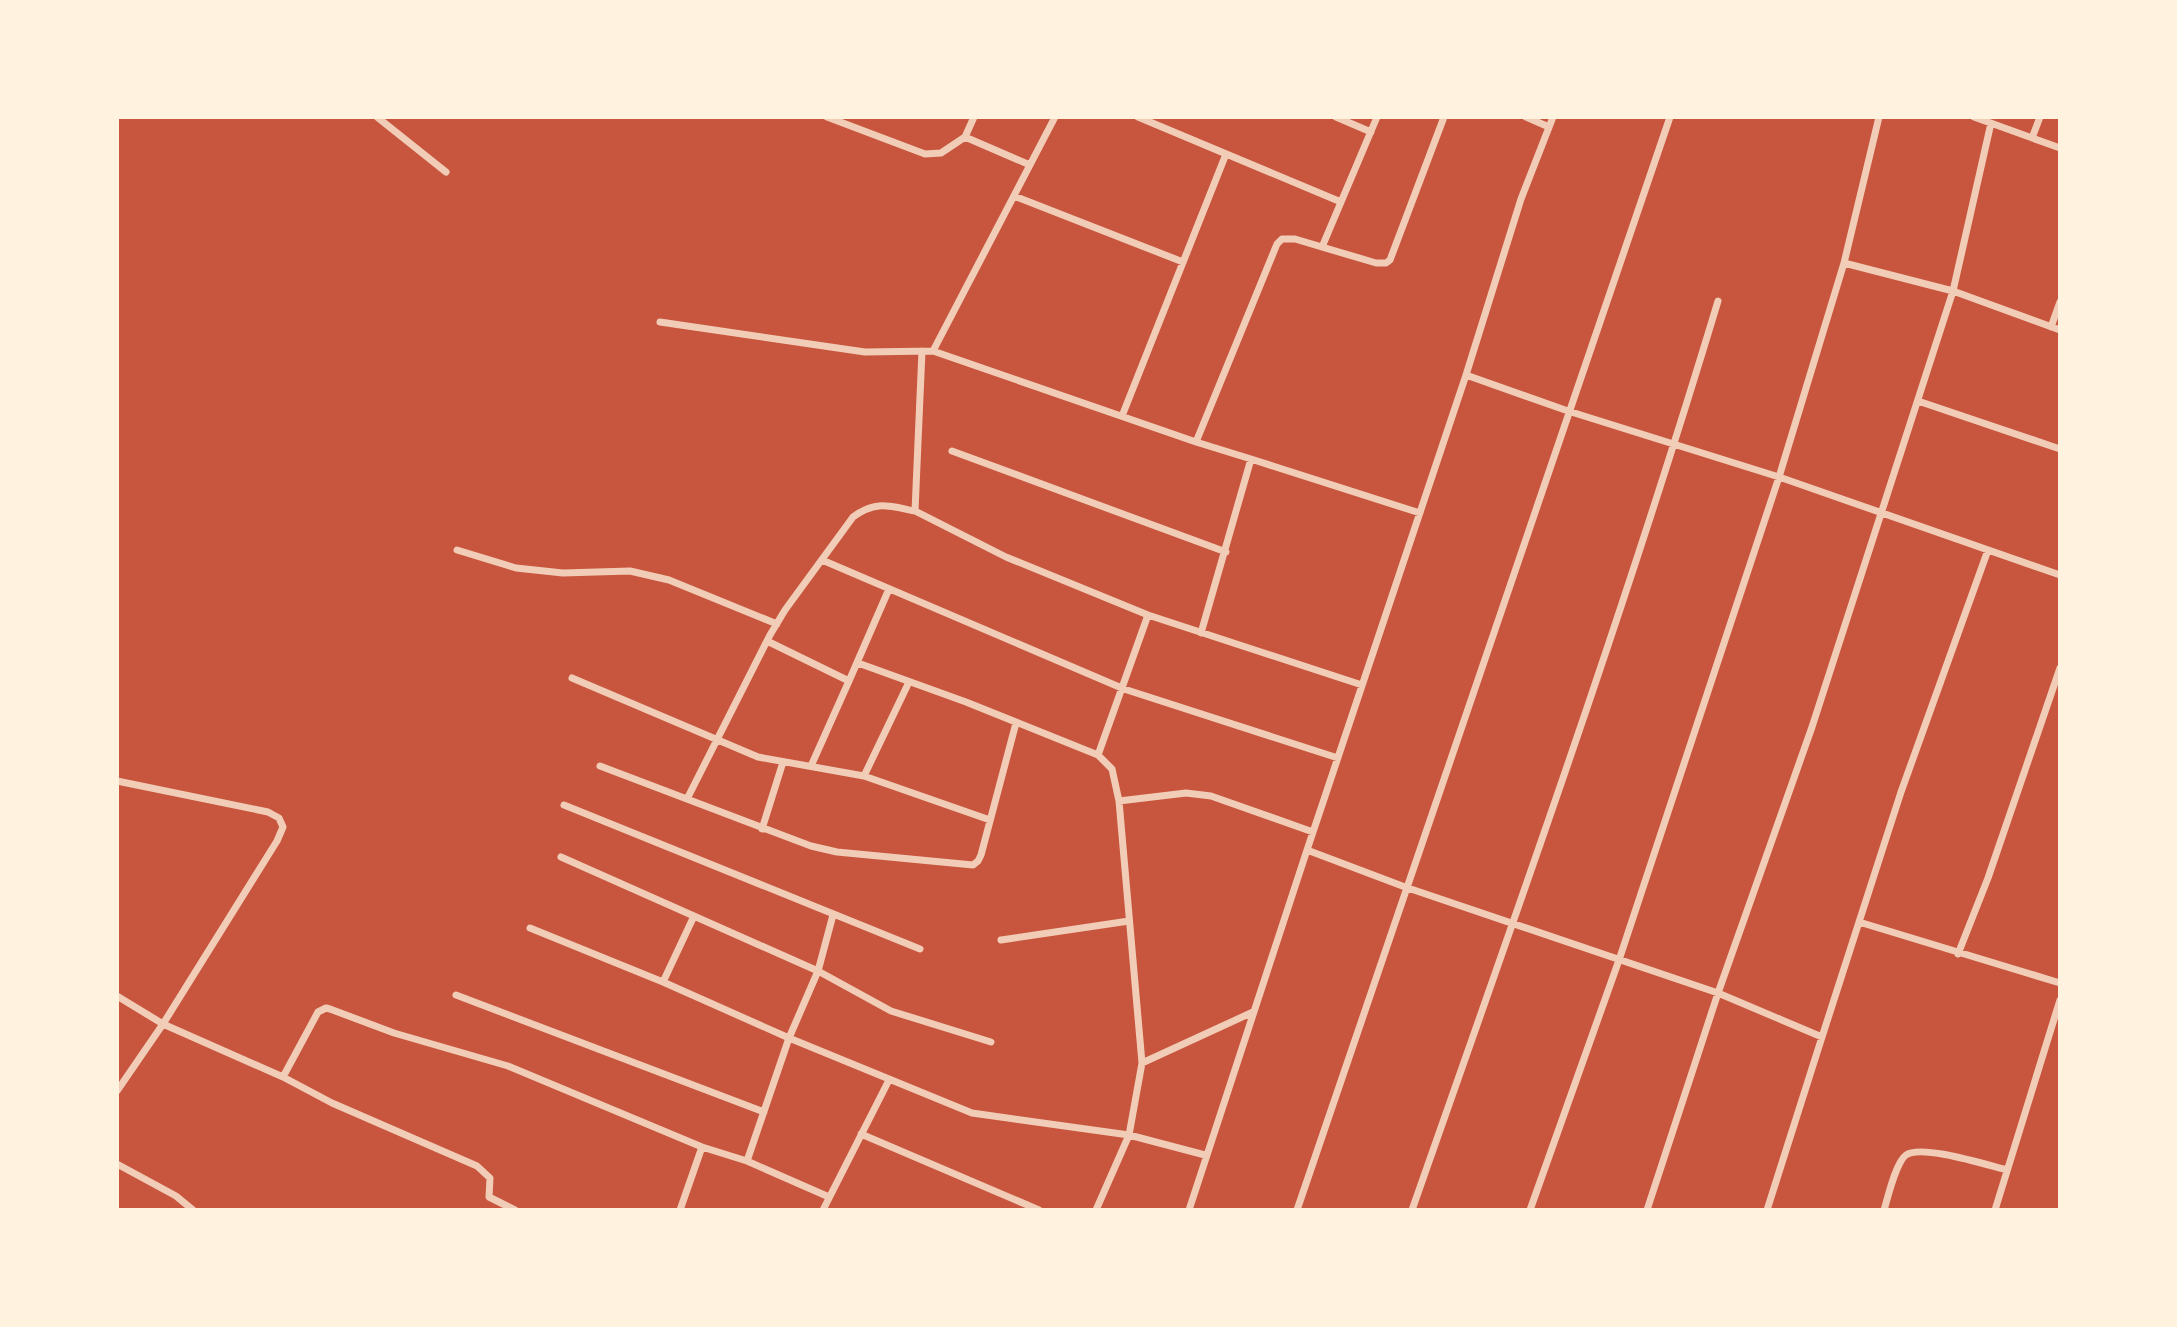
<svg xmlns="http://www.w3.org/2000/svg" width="2177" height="1327" viewBox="0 0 2177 1327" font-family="'DejaVu Sans',sans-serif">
  <rect width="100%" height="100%" fill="#c8553d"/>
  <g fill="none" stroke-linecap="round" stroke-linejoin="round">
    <path stroke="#f1ccb7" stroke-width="7" d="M377 117 446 172
      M827 117 925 154 941 153 965 137
      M974 117 965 137 1030 165
      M1138 117 1341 202
      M1336 117 1371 132
      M1526 117 1549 127
      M1553 117 1521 199 1466 375 1307 850 1405 887 1718 993 1822 1037 1859 922 2060 983
      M1974 117 2060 148
      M2032 138 2040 117
      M1014 196 1183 262
      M1322 247 1377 117
      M1844 263 1953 291 2060 330
      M660 322 865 352 933 351 1196 442 1251 459
      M2051 327 2060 302
      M922 351 915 511 1006 557 1148 615 1362 685
      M933 351 1055 117
      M1466 375 1568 411 1779 477 2060 575
      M1918 401 2060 449
      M1122 416 1226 154
      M1196 442 1277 244 1282 239H1295L1376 263H1386L1390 260 1444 117
      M952 451 1226 552
      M457 550 516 568 563 573 630 571 669 580 777 624
      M822 560 1124 689 1338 758
      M1201 633 1251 459 1420 513
      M767 641 849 681 889 589
      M858 663 966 702 1098 755 1112 769 1119 801 1142 1063 1129 1135 1096 1210
      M572 678 758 757 864 776 990 820
      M1098 755 1148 615
      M600 766 811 846 837 852 973 865 978 861 981 855 1016 723
      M811 766 849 681
      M864 776 909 682
      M117 781 268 812 279 818 283 827 277 841 163 1024 117 1091
      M687 799 770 635 785 610 853 517C876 500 889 506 915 511
      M1119 801 1186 793 1211 796 1313 832
      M564 805 920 949
      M762 829 783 762
      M561 857 818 971 891 1011 991 1042
      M1859 922 1901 792 1988 550
      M530 928 663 982 789 1038 972 1113 1129 1135 1205 1155
      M1001 940 1129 921
      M1958 954 1988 878 2060 668
      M663 982 694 916
      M456 995 764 1112
      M117 996 163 1024 283 1077 332 1103 477 1166 490 1178 489 1197 515 1210
      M1142 1063 1253 1012
      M283 1077 318 1012 326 1008 330 1009 394 1033 508 1066 702 1147 747 1161 829 1197
      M861 1134 1039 1210
      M747 1161 789 1038 818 971 833 915
      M117 1164 176 1196 193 1210
      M680 1210 702 1147
      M823 1210 889 1080
      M1189 1210 1307 850
      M1297 1210 1670 117
      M1412 1210C1518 908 1626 607 1718 301
      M1530 1210 1619 960 1779 477 1844 263 1879 117
      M1647 1210 1718 993 1812 727 1953 291 1991 123
      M1767 1210 1822 1037
      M1884 1210C1888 1197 1896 1162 1906 1155 1921 1144 1987 1165 2007 1170
      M1995 1210 2060 1000"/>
  </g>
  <rect width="2177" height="1327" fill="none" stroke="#fff3e0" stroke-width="238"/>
</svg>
